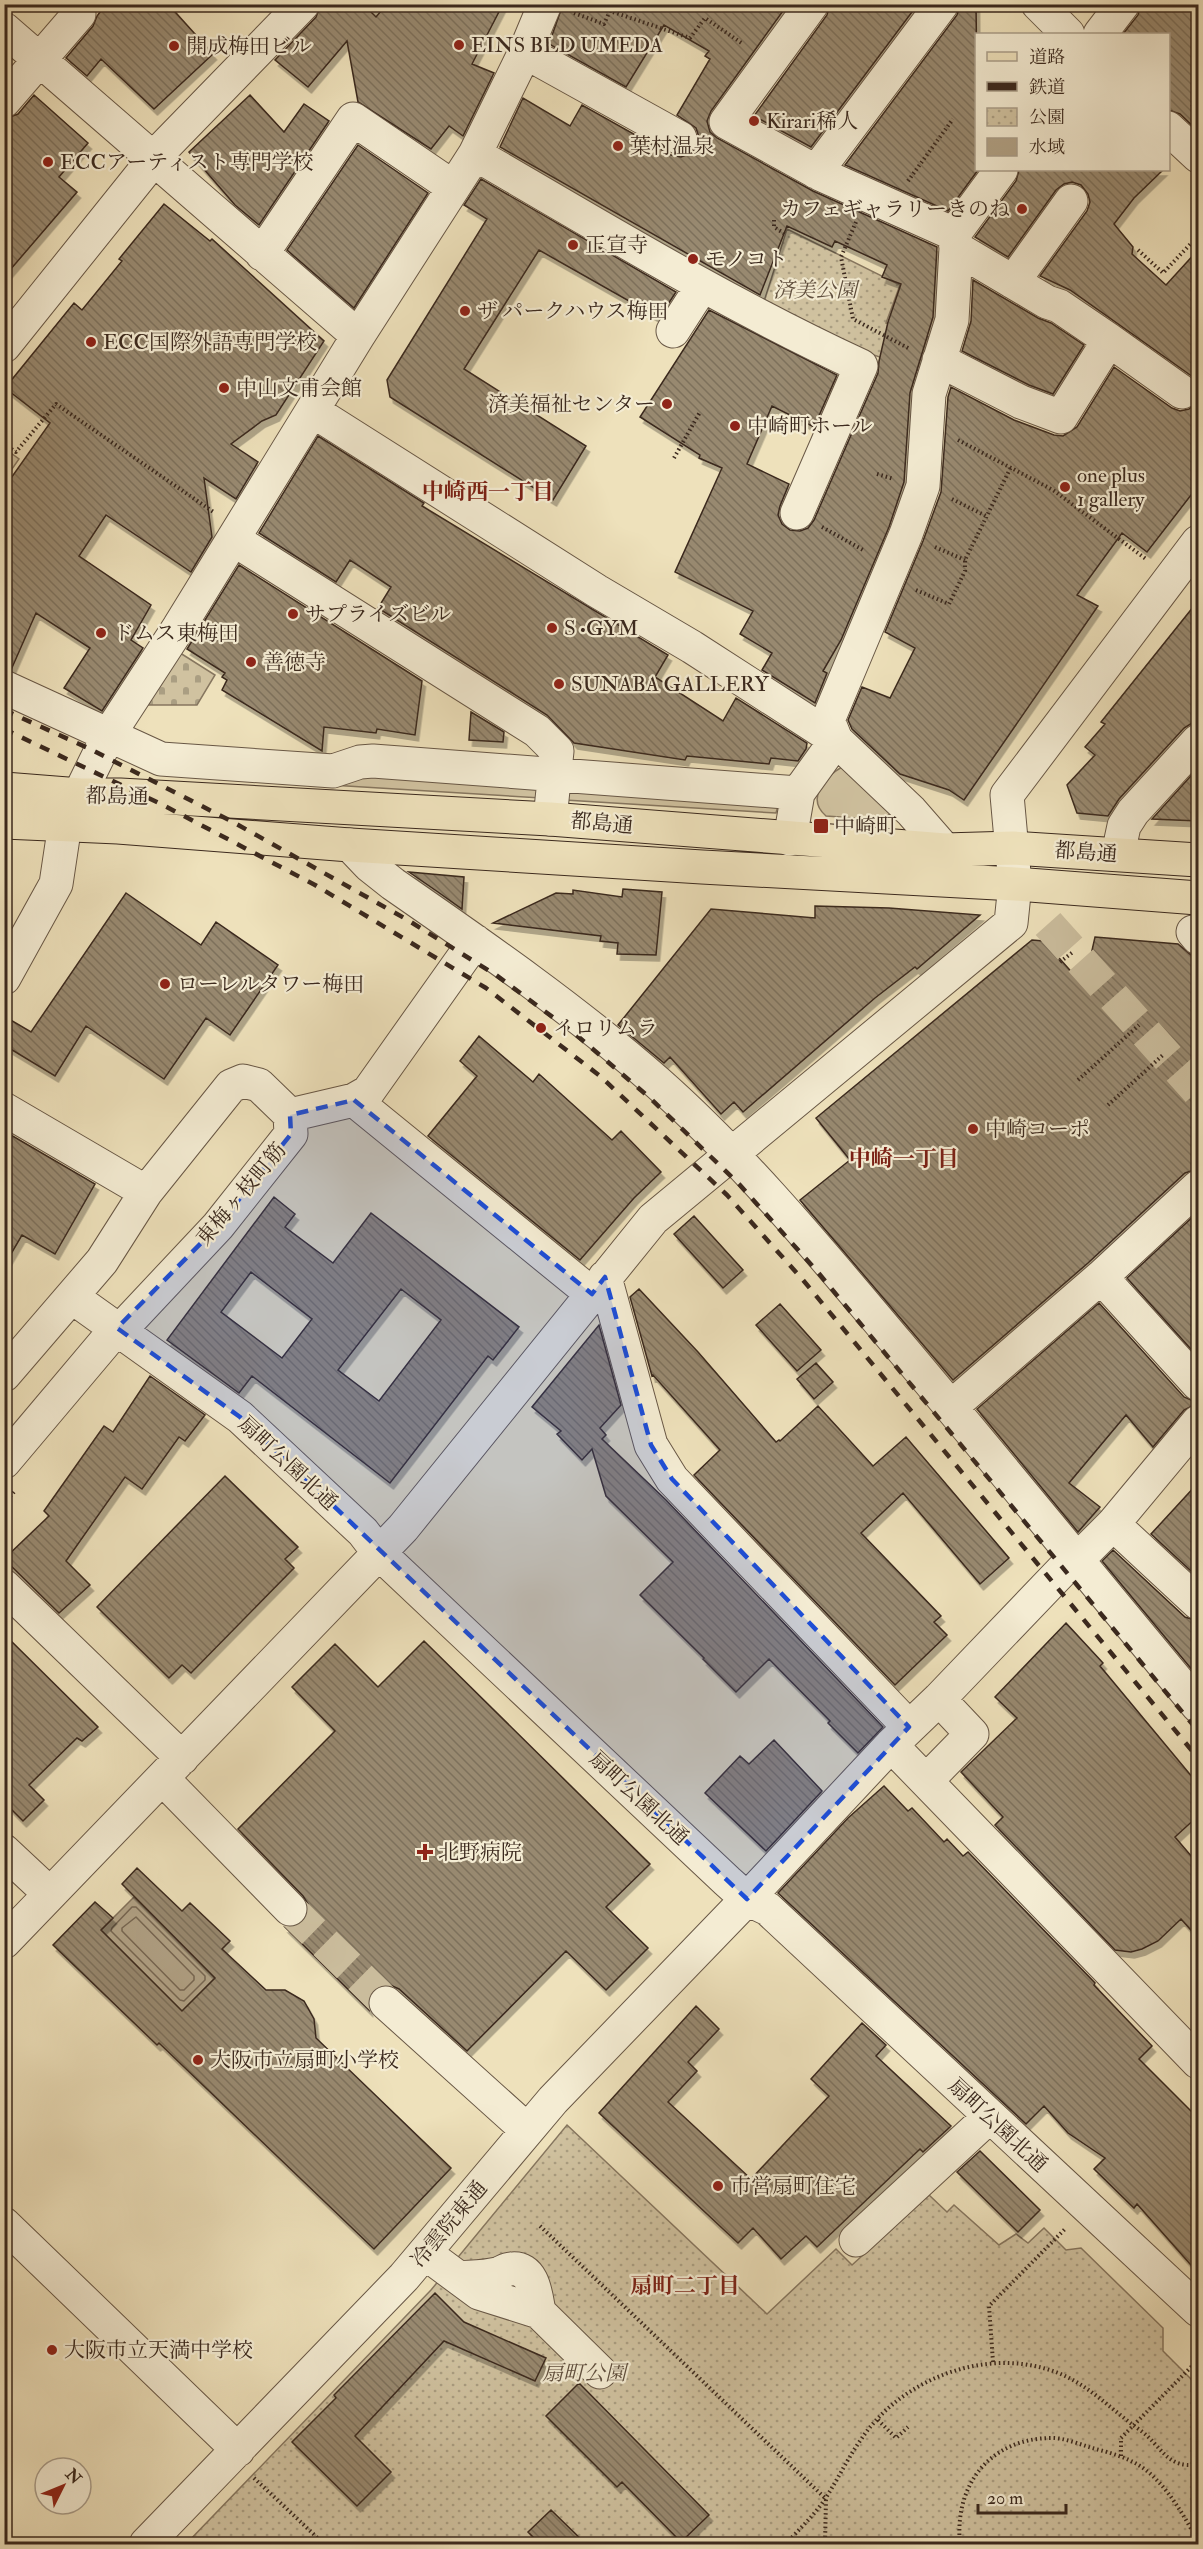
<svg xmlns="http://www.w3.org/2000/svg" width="1203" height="2549" viewBox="0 0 1203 2549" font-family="'IM FELL Double Pica','Noto Serif JP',serif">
  <defs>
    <pattern id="cemetery-stones" width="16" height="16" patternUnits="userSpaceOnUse" patternTransform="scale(1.5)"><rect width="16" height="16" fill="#d0c2a0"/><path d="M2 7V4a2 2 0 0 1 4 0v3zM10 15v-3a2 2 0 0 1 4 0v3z" fill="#aa9e82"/></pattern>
    <pattern id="park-dots" width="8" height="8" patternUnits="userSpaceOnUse" patternTransform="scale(1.5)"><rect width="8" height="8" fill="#d0c2a0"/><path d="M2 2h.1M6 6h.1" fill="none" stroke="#aa9e82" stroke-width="1.8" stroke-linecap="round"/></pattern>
    <pattern id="building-back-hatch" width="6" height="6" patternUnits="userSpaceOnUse" patternTransform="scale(1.5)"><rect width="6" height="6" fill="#988970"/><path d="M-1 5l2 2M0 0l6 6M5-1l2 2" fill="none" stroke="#7d705b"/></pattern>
    <filter id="shadow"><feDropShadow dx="3.5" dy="6" stdDeviation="0" flood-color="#0004"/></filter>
  </defs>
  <rect width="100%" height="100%" fill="#eee1bb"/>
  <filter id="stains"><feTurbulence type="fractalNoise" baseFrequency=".00333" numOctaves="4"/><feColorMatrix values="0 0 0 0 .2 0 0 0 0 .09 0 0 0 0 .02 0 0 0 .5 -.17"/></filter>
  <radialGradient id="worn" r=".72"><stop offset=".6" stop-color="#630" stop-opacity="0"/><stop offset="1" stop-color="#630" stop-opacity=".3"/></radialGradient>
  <path fill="#d0c2a0" stroke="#86765f" stroke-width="1.5" d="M4 448 19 459 5 479 4 478Z
    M842 767 892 812 883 820 826 816C806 799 824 777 842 767Z
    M367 772 542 785 541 798 265 781Z
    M565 788 778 806 776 813 565 800Z"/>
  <path fill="url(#cemetery-stones)" stroke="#86765f" stroke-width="1.5" d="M177 651 215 675 197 705H146Z"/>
  <path fill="url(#park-dots)" stroke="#86765f" stroke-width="1.5" d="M787 229 900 285 886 323 935 339 926 373 874 355 865 360 762 308Z
    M567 2125 767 2314 836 2249 852 2265 929 2195 947 2212 954 2205 999 2245 1016 2234 1028 2243 1044 2228 1066 2250 1081 2248 1163 2328V2351L1198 2386V2544H186L431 2290Z"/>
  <path fill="#b1a286" stroke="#82725c" stroke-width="1.5" d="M134 1897 215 1978 182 2011 101 1930Z"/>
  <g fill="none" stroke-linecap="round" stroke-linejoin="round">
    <path stroke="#766652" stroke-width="1.5" d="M132 1907H136L205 1976V1980L184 2001 180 2000 111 1931 112 1928Z
      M136 1917 194 1976V1980L184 1990H180L122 1931V1928Z"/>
  </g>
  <path fill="url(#building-back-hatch)" stroke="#3b291e" stroke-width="1.5" fill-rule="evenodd" filter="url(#shadow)" d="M106 4H168L213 54 154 109 101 59 87 76 66 58 93 26 97 16Z
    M321 4H378L371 12 376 17 387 4H503L472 64 494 73 463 136 449 126 431 149 358 102 347 41 308 87 275 60 316 17Z
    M563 4H788L711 111 707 121 710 132 717 138 813 191 937 247 933 317 910 393 904 482 889 527 841 640 823 671 827 673 815 703 762 670 772 653 740 634 753 611 675 572 722 468 699 458 700 455 640 417 709 310 837 375 814 427 772 406 747 464 789 484 780 506 778 515 782 524 790 530 800 531 808 528 814 520 878 373 879 361 888 322 901 284 882 277 887 265 835 241 832 247 787 226 760 295 500 147 523 98 570 126 582 105 671 155 681 157 689 154 697 147 699 137 696 128 677 115 710 59 705 56 709 51 664 25 626 87 549 44Z
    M830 4H918L811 147 754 116 827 15Z
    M960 4H976L978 170 948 211 845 165 957 15Z
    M1141 4H1198V131L1180 114 1168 110V34H1123L1138 15Z
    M34 95 88 143 59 177 77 192 4 277V119L18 114Z
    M250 95 284 132 304 104 329 121 259 225 235 205 189 152Z
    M358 145 428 193 354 308 287 250Z
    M1019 170H1163L1134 198 1114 224 1133 247 1132 254 1166 285 1198 250V383L1193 377 1070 290 1040 276 1087 211 1090 202 1088 194 1081 185 1072 182 1064 184 1056 190 1008 257 975 237 1016 181Z
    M481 179 676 292 659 318 539 250 464 369 586 446 553 500 390 397 387 380 487 219 464 205Z
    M164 204 210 241 212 239 324 341 276 415 262 421 231 444 258 462 236 499 204 478 212 537 191 572 106 515 79 556 151 605 131 640 143 648 102 711 64 688 90 648 36 613 11 670 4 669V488L50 423 5 388 74 303 82 310 122 261 119 259Z
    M973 280 1038 318 1051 323 1084 345 1053 394 1029 385 962 351 971 321Z
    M1114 367 1172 408 1180 411 1189 409 1198 400V486L1147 552 1122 533 1077 595 1098 606 964 800 949 790 900 774 852 729 848 720 862 687 890 698 915 648 885 632 923 541 941 492 948 397 951 387 1014 420 1054 435 1063 436 1077 427Z
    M318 436 424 503 422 506 668 655 655 677 723 721 736 698 807 743 806 749 798 761 771 758 769 764 687 756 685 760 574 743 547 715 378 608 391 587 350 560 336 582 259 533Z
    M239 565 422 681 415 735 377 729 376 733 324 727 322 751 222 690 227 680 222 677 225 673 187 649Z
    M1198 601V723H1192L1184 728 1119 799 1108 816 1077 813 1067 785 1095 755 1085 747 1105 724 1101 722Z
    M471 712 504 732 503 742 469 740Z
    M1198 768V821L1152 819Z
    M409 872 464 877 462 909 438 892Z
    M623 889 662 892 656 955 617 954 618 943 600 941 601 936 493 923 556 893 573 894V890L622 897Z
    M126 893 201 945 216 922 278 965 230 1035 206 1018 164 1079 86 1026 55 1076 4 1045V1016L31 1032Z
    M815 906 889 908 980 915 917 969 915 967 875 998 743 1112 734 1102 721 1114 670 1057 664 1063 618 1025 711 909 815 918Z
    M1095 937 1178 944 1191 955 1198 956V1169L1185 1173 1088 1263 953 1380 800 1200 850 1160 816 1118 1032 940 1044 941 1084 986Z
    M479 1036 533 1082 539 1074 612 1140 621 1131 661 1172 634 1198 580 1260 428 1136 477 1076 460 1061Z
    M4 1131 95 1184 55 1254 22 1235 4 1266Z
    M274 1197 295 1214 285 1227 333 1263 371 1213 519 1327 493 1360 488 1356 390 1483 252 1376 239 1393 167 1340ZM251 1272 312 1319 282 1358 221 1312ZM401 1289 441 1320 379 1401 338 1370Z
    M1198 1212V1357L1127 1278Z
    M694 1216 743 1270 723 1288 674 1234Z
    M639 1289 698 1352 776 1442 779 1440 780 1441 818 1406 873 1466 906 1437 1009 1558 980 1584 903 1493 861 1533 941 1616 934 1622 947 1635 895 1685 694 1475 720 1450 653 1375 652 1376 630 1297Z
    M1099 1303 1184 1397 1198 1403 1184 1410 1153 1447 1126 1415 1069 1483 1100 1507 1078 1532 977 1409Z
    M780 1304 821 1350 797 1371 756 1325Z
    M599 1325 621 1405 600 1428 606 1435 602 1439 666 1500 883 1727 858 1753 828 1723 830 1721 769 1659 736 1692 703 1659 704 1658 640 1595 673 1562 606 1496 592 1449 582 1460 557 1434 561 1431 532 1407Z
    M816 1363 833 1382 814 1399 797 1379Z
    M150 1376 205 1415 185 1441 179 1437 142 1489 125 1477 66 1561 90 1585 59 1613 4 1559 49 1516 44 1511 104 1426 113 1432Z
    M225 1476 298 1547 285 1559 294 1568 191 1673 182 1665 169 1678 97 1607Z
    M1198 1483V1563L1191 1571 1151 1534Z
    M1113 1550 1185 1617 1198 1621V1677L1102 1561Z
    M1066 1623 1103 1663 1100 1666 1198 1784V1816L1175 1837 1198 1864V1938L1181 1919 1158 1941 1142 1949 1131 1952 1115 1950 995 1825 1003 1817 961 1772 1017 1718 995 1697Z
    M4 1634 98 1727 82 1741 77 1738 29 1785 44 1800 23 1821 8 1806 4 1809Z
    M424 1641 650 1864 606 1907 648 1948 606 1990 566 1951 467 2051 399 1989 390 1985H380L372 1991 368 2000 369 2010 285 1927H295L303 1922 308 1913V1904L303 1896 238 1829 335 1731 292 1687 335 1644 378 1687Z
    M774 1740 822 1791 766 1851 705 1793 740 1756 749 1764Z
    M884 1786 908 1811 912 1808 944 1842 947 1839 963 1856 968 1852 1095 1983 1094 1985 1152 2046 1139 2059 1198 2118V2273L1137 2204 1134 2208 1094 2169 1105 2158 1068 2133 1044 2106 1026 2124 778 1893 848 1818Z
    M137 1868 182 1911 190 1903 230 1941 222 1949 266 1990H285L304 2001 314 2019 316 2038 451 2168 374 2249 159 2043 157 2045 53 1945 95 1902 113 1918 101 1930 182 2011 215 1978 122 1884Z
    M696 2006 719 2029 688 2062 697 2071 668 2102 751 2179 829 2096 811 2079 862 2023 886 2045 876 2056 951 2126 923 2152 920 2149 817 2247 806 2236 781 2259 753 2228 738 2243 599 2113Z
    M980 2151 1040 2210 1018 2232 957 2172Z
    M435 2293 464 2322 546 2358 535 2381 444 2341 355 2436 391 2472 357 2506 292 2442 336 2398 334 2395Z
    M579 2383 709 2515 681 2542 622 2482 617 2487 546 2416Z
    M551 2510 586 2544H540L528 2532Z"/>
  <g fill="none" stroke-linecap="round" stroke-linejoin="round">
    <path stroke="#cabc9c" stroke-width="33" stroke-dasharray="33 16" stroke-linecap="butt" d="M1048 924 1198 1091
      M290 1909 386 2003"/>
    <g stroke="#685745" stroke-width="35">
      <path id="minor" d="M812 4 726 122 822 175 954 234
        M1038 4 1068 34
        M4 29 358 336
        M1100 34 1123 4
        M525 52 680 138
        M4 101 79 14
        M1168 128 1198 156
        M475 154C602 228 727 304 861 366L797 513
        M816 172 942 4
        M262 254 353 119 453 187
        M1013 282 1071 201
        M673 331 702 286
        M1109 340 1182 392
        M4 346 162 149 303 4
        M939 360 1021 402 1061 417 1109 340 1059 306 1047 302 956 248
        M313 411 597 591 692 647 836 740 911 811 945 850
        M233 539 537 731 557 751 550 819
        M4 687 161 759 333 771 360 762 373 761 798 793
        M836 740 828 720 906 534 923 486 929 394 952 320 956 248 954 234 1001 170
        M790 839 798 793 836 740
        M350 845 369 865 393 884C484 947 575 1010 658 1083 746 1161 822 1254 898 1344 999 1464 1098 1586 1198 1706
        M1118 854 1124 826 1133 812 1198 741
        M1193 932 1198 938
        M4 978 56 884 65 824 108 736 179 627 358 336 475 154 525 52 545 4
        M354 1100 368 1092 475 941
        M4 1109 146 1192
        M290 1115 354 1100 592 1294
        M605 1277 651 1445 672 1479 909 1727
        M1101 1277 1198 1384
        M72 1297 240 1417 363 1532 379 1553 727 1881 747 1899 768 1909 1198 2310
        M4 1375 102 1261 146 1192 231 1086 243 1081 259 1085 290 1115 291 1134 218 1226 126 1324 117 1328 4 1462
        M951 1407 1101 1277 1198 1187
        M1113 1524 1198 1603
        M4 1586 182 1758
        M891 1745 1198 2062
        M162 1778 290 1909
        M926 1781 972 1734 939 1699
        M4 1851 50 1894
        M4 1942 403 1528 653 1219 1011 923 1015 884 1007 795 1198 542
        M386 2003 527 2130
        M4 2224 238 2450
        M856 2240 989 2117
        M425 2253 479 2293 539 2312 600 2372
        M459 2278C471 2277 485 2277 497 2274 502 2273 506 2269 511 2269 534 2266 536 2296 539 2312
        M146 2544 404 2277 553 2100 747 1899 891 1745 939 1699 1076 1556 1087 1550 1113 1524 1198 1422"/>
    </g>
    <g stroke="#3b291e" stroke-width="35">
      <path id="major" d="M4 789 80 795H120L550 819 945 850 1013 848 1198 860
        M4 822 118 827 350 845 702 867 1015 884 1198 898"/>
    </g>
    <path stroke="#3b291e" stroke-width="4" stroke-dasharray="1.5 3" stroke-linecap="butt" d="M574 13 604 24 610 11 690 38 705 18 743 44
      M1192 107 1198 98
      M908 181 953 119
      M774 220V227L785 234
      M856 222 841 257 853 319 910 349
      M1138 250 1163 273 1198 236
      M958 440 1053 490 1146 559
      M4 444 16 452 56 404 215 513
      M674 458 700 412
      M877 474 894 479
      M952 499 986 516
      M822 527 865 551
      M935 547 965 560
      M916 590 949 604 965 571V560L1011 467
      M1060 962 1073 952
      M1078 1080 1139 1025
      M1108 1105 1164 1054
      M4 1503 14 1492
      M540 2226 826 2499 825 2544
      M993 2362 989 2306 1065 2229
      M878 2420 896 2438 908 2427
      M1121 2456V2438L1198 2360
      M254 2478 324 2544
      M786 2544C799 2529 816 2514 827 2496 839 2477 849 2456 862 2438 904 2376 993 2344 1063 2375 1092 2388 1114 2412 1140 2430 1162 2446 1167 2470 1198 2464
      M960 2544C954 2485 990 2438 1052 2438 1065 2438 1079 2444 1092 2448 1111 2453 1131 2458 1147 2471 1169 2489 1184 2516 1198 2541"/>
    <use href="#minor" stroke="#f4ecd3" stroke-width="33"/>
    <use href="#major" stroke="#eee1bb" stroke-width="33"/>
    <path stroke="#3b291e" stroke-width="4.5" stroke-dasharray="10 10" stroke-linecap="butt" d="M4 710 88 748 233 822 406 919 496 975 574 1033 649 1097 739 1184 816 1270 1198 1731
      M4 729 163 805 315 885 486 988 600 1076 727 1195 803 1280 1198 1758"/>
  </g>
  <path fill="#1d4ed8" fill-opacity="0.2" stroke="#1d4ed8" stroke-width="4.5" stroke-dasharray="12 8" stroke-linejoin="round" d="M354 1100 592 1294 605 1277 651 1445 672 1479 909 1727 747 1899 240 1417 117 1328 218 1226 291 1134 290 1115Z"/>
  <g fill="#8f2418" stroke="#f4ecd3" stroke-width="2">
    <circle cx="459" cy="45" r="6"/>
    <circle cx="174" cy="46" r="6"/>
    <circle cx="754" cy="121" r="6"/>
    <circle cx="618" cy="146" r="6"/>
    <circle cx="48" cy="162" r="6"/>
    <circle cx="1022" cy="209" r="6"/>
    <circle cx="573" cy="245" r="6"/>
    <circle cx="693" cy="259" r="6"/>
    <circle cx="465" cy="311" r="6"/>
    <circle cx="91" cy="342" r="6"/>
    <circle cx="224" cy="388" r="6"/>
    <circle cx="667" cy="404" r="6"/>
    <circle cx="735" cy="426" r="6"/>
    <circle cx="1065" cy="487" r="6"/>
    <circle cx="293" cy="614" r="6"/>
    <circle cx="552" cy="628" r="6"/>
    <circle cx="101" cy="633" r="6"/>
    <circle cx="251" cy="662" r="6"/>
    <circle cx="559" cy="684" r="6"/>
    <rect x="813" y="818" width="16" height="16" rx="3"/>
    <circle cx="165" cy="984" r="6"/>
    <circle cx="541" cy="1028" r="6"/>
    <circle cx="973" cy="1129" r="6"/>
    <path d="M422 1843h6v6h6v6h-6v6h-6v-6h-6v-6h6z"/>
    <circle cx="198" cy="2060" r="6"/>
    <circle cx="718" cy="2186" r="6"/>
    <circle cx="52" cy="2350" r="6"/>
  </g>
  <g text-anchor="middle" stroke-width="4.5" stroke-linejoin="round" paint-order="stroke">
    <g font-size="21" fill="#3b291e" stroke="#f4ecd3" text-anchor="start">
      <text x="471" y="52">EINS BLD UMEDA</text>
      <text x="186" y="53">開成梅田ビル</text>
      <text x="766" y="128">Kirari稀人</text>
      <text x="630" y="153">葉村温泉</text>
      <text x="60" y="169">ECCアーティスト専門学校</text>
      <text x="1010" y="216" text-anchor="end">カフェギャラリーきのね</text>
      <text x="585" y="252">正宣寺</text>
      <text x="705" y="266">モノコト</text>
      <text x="477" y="318">ザ パークハウス梅田</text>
      <text x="103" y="349">ECC国際外語専門学校</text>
      <text x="236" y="395">中山文甫会館</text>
      <text x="655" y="411" text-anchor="end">済美福祉センター</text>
      <text x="747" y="433">中崎町ホール</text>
      <text x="1077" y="482">one plus<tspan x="1077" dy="24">1 gallery</tspan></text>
      <text x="305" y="621">サプライズビル</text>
      <text x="564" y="635">S •GYM</text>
      <text x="113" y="640">ドムス東梅田</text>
      <text x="263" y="669">善徳寺</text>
      <text x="571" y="691">SUNABA GALLERY</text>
      <text x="834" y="833">中崎町</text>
      <text x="177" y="991">ローレルタワー梅田</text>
      <text x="553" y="1035">イロリムラ</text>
      <text x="985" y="1136">中崎コーポ</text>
      <text x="438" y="1859">北野病院</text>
      <text x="210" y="2067">大阪市立扇町小学校</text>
      <text x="730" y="2193">市営扇町住宅</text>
      <text x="64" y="2357">大阪市立天満中学校</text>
    </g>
    <g font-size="21" font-style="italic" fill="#604f3e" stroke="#f4ecd3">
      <text x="815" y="297">済美公園</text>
      <text x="584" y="2380">扇町公園</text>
    </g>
    <g font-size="21" fill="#3b291e" stroke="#f4ecd3">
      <text transform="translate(117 796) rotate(1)" y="7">都島通</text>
      <text transform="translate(602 823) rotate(5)" y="7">都島通</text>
      <text transform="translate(1086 852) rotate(4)" y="7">都島通</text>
      <text transform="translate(241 1194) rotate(-50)" y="7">東梅ヶ枝町筋</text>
      <text transform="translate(288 1463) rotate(43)" y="7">扇町公園北通</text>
      <text transform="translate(639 1798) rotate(43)" y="7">扇町公園北通</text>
      <text transform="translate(998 2125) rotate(43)" y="7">扇町公園北通</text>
      <text transform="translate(449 2224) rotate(-50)" y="7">冷雲院東通</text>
    </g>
    <g font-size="22" font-weight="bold" fill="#7a1f14" stroke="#f4ecd3">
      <text x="488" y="499">中崎西一丁目</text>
      <text x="904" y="1166">中崎一丁目</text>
      <text x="685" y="2293">扇町二丁目</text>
    </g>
  </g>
  <rect width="1203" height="2549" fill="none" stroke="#eee1bb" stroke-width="24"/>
  <rect x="6" y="6" width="1191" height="2537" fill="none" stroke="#3b291e" stroke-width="3"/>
  <rect x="12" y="12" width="1179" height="2525" fill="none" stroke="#3b291e" stroke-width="1.5"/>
  <rect x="975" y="33" width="195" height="138" fill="#f4ecd3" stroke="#aa9e8b" stroke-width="1.5"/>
  <rect x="987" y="52" width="30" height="9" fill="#eee1bb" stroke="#aa9e8b" stroke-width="1.5"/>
  <text x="1029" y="63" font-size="18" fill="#3b291e">道路</text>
  <rect x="987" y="82" width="30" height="9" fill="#3b291e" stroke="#aa9e8b" stroke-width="1.5"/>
  <text x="1029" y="93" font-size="18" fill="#3b291e">鉄道</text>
  <rect x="987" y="108" width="30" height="18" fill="url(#park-dots)" stroke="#aa9e8b" stroke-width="1.5"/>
  <text x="1029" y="123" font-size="18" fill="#3b291e">公園</text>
  <rect x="987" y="138" width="30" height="18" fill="#b1a286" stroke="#aa9e8b" stroke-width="1.5"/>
  <text x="1029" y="153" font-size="18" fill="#3b291e">水域</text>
  <g transform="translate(63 2486) rotate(47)"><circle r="28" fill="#f4ecd3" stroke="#aa9e8b" stroke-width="1.5"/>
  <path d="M0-4.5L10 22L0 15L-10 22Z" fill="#8f2418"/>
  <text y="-9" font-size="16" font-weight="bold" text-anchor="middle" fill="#3b291e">N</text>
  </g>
  <path d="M978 2504v9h88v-9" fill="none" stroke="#3b291e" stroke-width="3"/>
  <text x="987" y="2504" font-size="18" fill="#3b291e" stroke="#f4ecd3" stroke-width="4.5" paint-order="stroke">20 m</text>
  <rect width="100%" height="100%" filter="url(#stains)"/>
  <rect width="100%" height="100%" fill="url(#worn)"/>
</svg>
